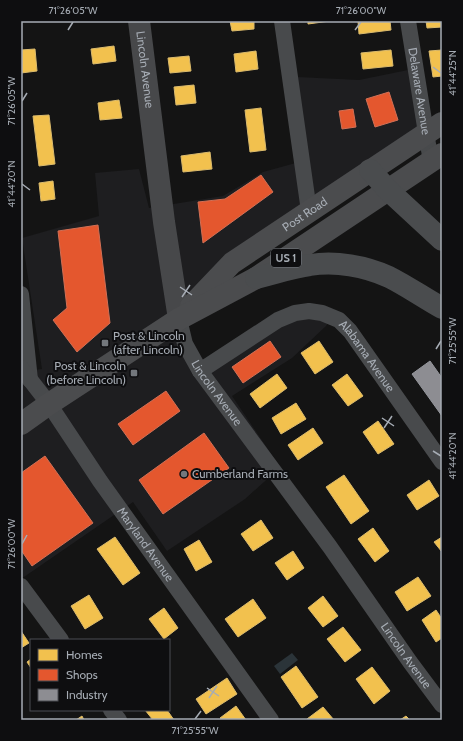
<svg xmlns="http://www.w3.org/2000/svg" width="463" height="741" viewBox="0 0 463 741" font-family="Cabin,sans-serif">
  <rect width="100%" height="100%" fill="#141414"/>
  <path fill="#1e1e20" d="M413 69 423 133 171 319 205 372 288 315 331 319 326 326 292 358 232 396 284 473 275 472 245 499 167 551 133 502 21 579V362L28 371 42 369 22 238 99 216 95 173 139 169 149 208 223 196 263 172 303 161 297 77 359 80Z"/>
  <path fill="#2b3439" d="M292 653 298 660 280 674 274 666Z"/>
  <path fill="#f2c14e" stroke="#dbbb6d" d="M230 21H254V29L232 31Z
    M308 21H330L308 24Z
    M358 21H390L391 30 359 34Z
    M426 21H442V27L427 28Z
    M114 46 116 61 93 64 91 49Z
    M35 49 37 71 21 73V50Z
    M391 50 393 66 363 69 361 53Z
    M442 50V76L433 77 429 51Z
    M256 51 258 69 236 72 234 54Z
    M189 56 191 71 170 73 168 58Z
    M194 85 196 103 176 105 174 87Z
    M119 100 122 118 100 120 98 103Z
    M261 108 266 150 250 152 245 110Z
    M49 115 55 164 39 166 33 116Z
    M210 152 212 169 183 172 181 156Z
    M53 181 55 199 41 201 39 183Z
    M319 341 333 362 315 374 301 353Z
    M277 374 287 388 260 408 250 394Z
    M347 374 363 396 348 406 332 385Z
    M296 403 306 419 281 434 272 418Z
    M378 421 394 444 378 454 363 432Z
    M313 428 323 443 298 460 288 445Z
    M344 475 369 511 351 524 326 487Z
    M429 480 439 496 417 510 407 495Z
    M261 520 273 538 253 551 241 534Z
    M373 528 389 551 375 562 358 539Z
    M115 537 140 573 123 585 97 549Z
    M442 537V552L434 542Z
    M199 540 212 562 196 571 184 549Z
    M293 551 304 568 287 580 275 563Z
    M418 577 431 596 407 611 395 592Z
    M89 595 103 618 85 629 71 606Z
    M323 596 338 616 323 627 308 608Z
    M253 599 266 618 238 637 225 619Z
    M164 608 178 628 164 639 149 619Z
    M436 610 442 619V638L436 642 422 620Z
    M343 627 361 650 345 662 327 639Z
    M21 631 29 643 21 648Z
    M31 659V668L27 662Z
    M296 666 318 697 302 708 281 677Z
    M372 667 390 691 374 704 356 679Z
    M227 678 237 694 206 714 196 699Z
    M236 706 246 720H222L220 718Z
    M323 707 334 720H308L307 719Z
    M145 710H167L174 720H153Z
    M82 716 84 720H76Z
    M406 716 410 720H400Z"/>
  <path fill="#e4572e" stroke="#d17056" d="M389 92 398 120 375 127 366 99Z
    M353 109 356 127 342 129 339 111Z
    M261 175 273 192 203 243 198 202 225 199Z
    M98 225 110 323 77 352 53 320 67 308 58 231Z
    M270 341 281 357 243 383 232 367Z
    M166 391 180 411 133 445 118 424Z
    M204 433 229 468 163 514 139 480Z
    M45 456 93 523 32 566 21 550V473Z"/>
  <path fill="#8d8d92" stroke="#94969c" d="M430 361 442 378V416L412 374Z"/>
  <g fill="none" stroke-linecap="round" stroke-linejoin="round">
    <g stroke="#484a4c" stroke-width="16">
      <path d="M282 21 309 211"/>
      <path id="s1" d="M408 21 426 133 431 161"/>
      <path d="M21 294 30 380"/>
      <path id="s2" d="M179 319 185 344 200 371 330 547 410 662 442 705"/>
      <path id="s3" d="M21 368 49 404 100 481 271 720"/>
      <path id="s4" d="M200 371 278 320 295 313 309 311 322 313 339 320 350 331 442 462"/>
      <path d="M21 586 61 640"/>
      <path d="M111 710 119 720"/>
    </g>
    <path stroke="#47484a" stroke-width="22" id="s5" d="M139 21 164 222 179 319"/>
    <g stroke="#4b4c4e" stroke-width="22">
      <path id="s6" d="M191 306 232 263 442 123"/>
      <path d="M21 424 49 404 179 319 256 278 442 154"/>
    </g>
    <path stroke="#4a4c4e" stroke-width="22" d="M370 170 388 190 442 240
      M256 278C274 274 292 267 310 265 336 261 365 266 389 277 407 286 424 298 442 308"/>
  </g>
  <path fill="none" stroke="#a6acb4" stroke-width="1.5" d="M68 30 73 22M355 30 361 22M433 67 441 73M22 101 27 93M22 184 30 190M180 287 192 295M182 297 190 285M436 349 441 341M382 418 394 426M384 428 392 416M433 451 441 456M22 544 27 535M207 688 219 696M209 698 217 686M195 719 201 711"/>
  <g fill="#73777c" stroke="#0e0e10" stroke-width="1.5">
    <rect x="101" y="339" width="8" height="8" rx="2"/>
    <rect x="130" y="369" width="8" height="8" rx="2"/>
    <circle cx="184" cy="474" r="4"/>
  </g>
  <g text-anchor="middle" stroke-width="4" stroke-linejoin="round" paint-order="stroke">
    <rect fill="#0e0e10" stroke="#787d83" stroke-width="1" x="271" y="249" width="30" height="18" rx="3"/>
    <g font-size="11" font-weight="bold" fill="#a6acb4">
      <text x="286" y="262">US 1</text>
    </g>
    <g font-size="12" fill="#a6acb4" stroke="#0e0e10">
      <text dy="4" stroke="none"><textPath href="#s5" startOffset="49">Lincoln Avenue</textPath></text>
      <text dy="4" stroke="none"><textPath href="#s1" startOffset="71">Delaware Avenue</textPath></text>
      <text dy="4" stroke="none"><textPath href="#s6" startOffset="147">Post Road</textPath></text>
      <text dy="4" stroke="none"><textPath href="#s4" startOffset="203">Alabama Avenue</textPath></text>
      <text dy="4" stroke="none"><textPath href="#s2" startOffset="84">Lincoln Avenue</textPath></text>
      <text dy="4" stroke="none"><textPath href="#s3" startOffset="216">Maryland Avenue</textPath></text>
      <text dy="4" stroke="none"><textPath href="#s2" startOffset="408">Lincoln Avenue</textPath></text>
    </g>
    <g font-size="12" fill="#a6acb4" stroke="#0e0e10" text-anchor="start">
      <text x="113" y="340">Post &amp; Lincoln<tspan x="113" dy="14">(after Lincoln)</tspan></text>
      <text x="126" y="370" text-anchor="end">Post &amp; Lincoln<tspan x="126" dy="14">(before Lincoln)</tspan></text>
      <text x="192" y="478">Cumberland Farms</text>
    </g>
  </g>
  <rect width="463" height="741" fill="none" stroke="#0e0e10" stroke-width="44"/>
  <rect x="30" y="639" width="140" height="72" fill="#0e0e10" stroke="#4b4d52"/>
  <rect x="38" y="649" width="20" height="12" fill="#f2c14e" stroke="#4b4d52"/>
  <text x="66" y="659" font-size="12" fill="#a6acb4">Homes</text>
  <rect x="38" y="669" width="20" height="12" fill="#e4572e" stroke="#4b4d52"/>
  <text x="66" y="679" font-size="12" fill="#a6acb4">Shops</text>
  <rect x="38" y="689" width="20" height="12" fill="#8d8d92" stroke="#4b4d52"/>
  <text x="66" y="699" font-size="12" fill="#a6acb4">Industry</text>
  <rect x="22" y="22" width="419" height="697" fill="none" stroke="#a6acb4" stroke-width="1.5"/>
  <g font-size="10" text-anchor="middle" fill="#a6acb4">
    <text x="73" y="14">71°26'05"W</text>
    <text x="361" y="14">71°26'00"W</text>
    <text transform="translate(452 73) rotate(-90)" y="4">41°44'25"N</text>
    <text transform="translate(11 101) rotate(-90)" y="4">71°26'05"W</text>
    <text transform="translate(11 184) rotate(-90)" y="4">41°44'20"N</text>
    <text transform="translate(452 341) rotate(-90)" y="4">71°25'55"W</text>
    <text transform="translate(452 456) rotate(-90)" y="4">41°44'20"N</text>
    <text transform="translate(11 544) rotate(-90)" y="4">71°26'00"W</text>
    <text x="195" y="734">71°25'55"W</text>
  </g>
</svg>
